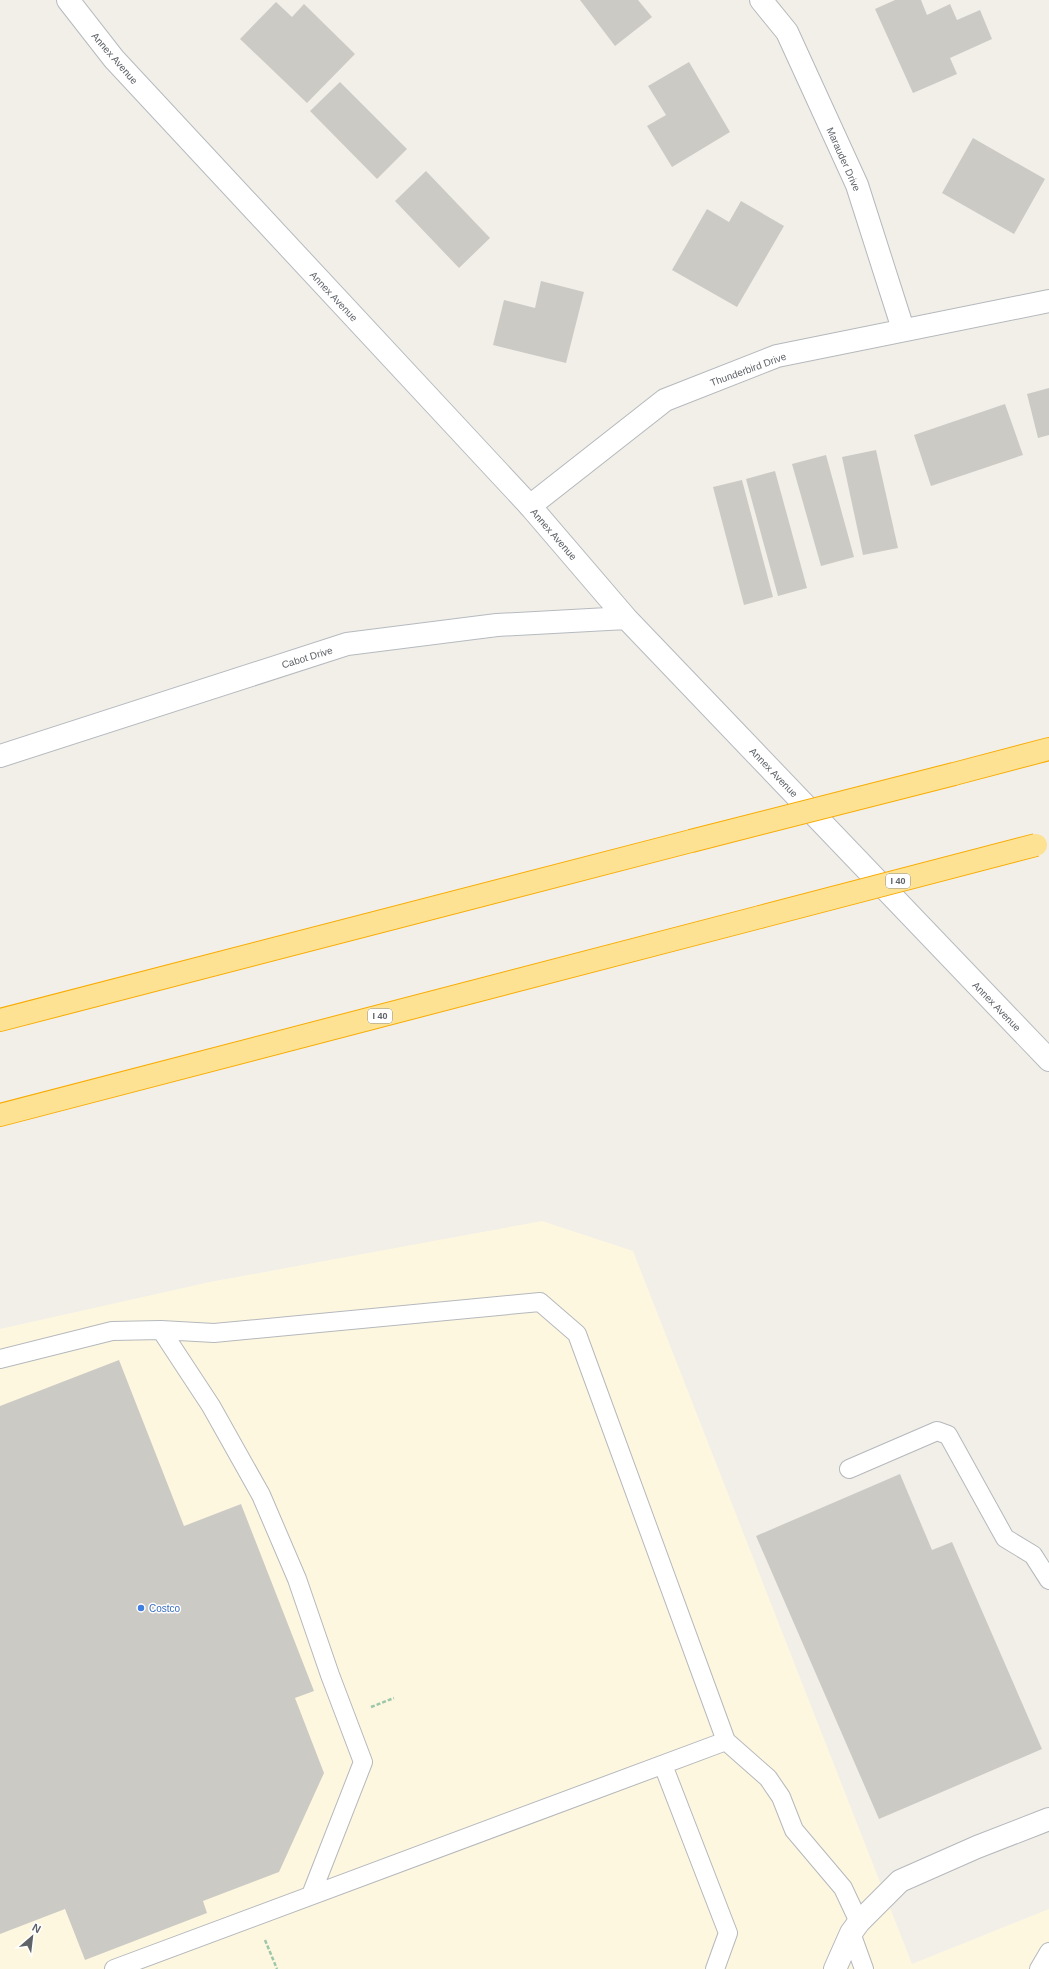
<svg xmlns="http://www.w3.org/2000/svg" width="1049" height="1969" viewBox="0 0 1049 1969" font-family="Arial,sans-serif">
  <rect width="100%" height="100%" fill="#f1efe8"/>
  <path fill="#fef7e0" d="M542 1221 633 1251 912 1964 1049 1909V1969H0V1329L210 1282Z"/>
  <path fill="#cccac5" d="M580 0H638L652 17 615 46Z
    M895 0H921L927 15 950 4 957 20 980 10 992 39 950 58 957 74 913 93 875 9Z
    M276 2 292 17 304 4 355 54 307 103 240 39Z
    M689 62 730 132 672 167 647 126 666 115 648 86Z
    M340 82 407 149 377 179 310 111Z
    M973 138 1045 179 1014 234 942 193Z
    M426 171 490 238 459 268 395 201Z
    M741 201 784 226 737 307 672 270 707 209 729 222Z
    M541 281 584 292 566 363 493 345 504 300 535 308Z
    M1049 388V435L1038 438 1027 394Z
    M1005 404 1023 455 931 486 914 435Z
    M876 450 898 548 863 555 842 457Z
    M826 455 854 557 821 566 792 464Z
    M775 471 807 588 778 596 746 479Z
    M742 480 773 597 744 605 713 487Z
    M119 1360 184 1526 241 1504 314 1691 295 1698 324 1773 279 1872 203 1901 207 1913 85 1960 65 1909 0 1934V1406Z
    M900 1474 932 1550 952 1542 1042 1749 879 1819 756 1536Z"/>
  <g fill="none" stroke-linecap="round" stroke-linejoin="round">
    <g stroke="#b5b8bc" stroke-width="20">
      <path id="lane" d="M161 1330 211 1406 261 1495 297 1579 330 1675 363 1762 311 1895
        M0 1359 112 1331 161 1330 214 1333 540 1302 577 1334 726 1741 768 1778 781 1797 794 1830 843 1888 859 1922
        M849 1469 937 1431 948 1435 1005 1538 1033 1555 1049 1580
        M663 1765 728 1933 715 1969
        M851 1933 864 1969
        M114 1969 726 1741
        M1039 1969 1049 1952"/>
    </g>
    <g stroke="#b5b8bc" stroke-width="24">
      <path id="street" d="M761 0 787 32 857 185 903 329
        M530 506 665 400 777 356 1049 301
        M835 1969 851 1933 859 1922 900 1881 977 1847 1049 1819"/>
    </g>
    <g stroke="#b6babf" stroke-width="24">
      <path id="secondary" d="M68 0 114 59 530 506 626 618 1049 1060
        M0 756 347 644 497 625 626 618"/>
    </g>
    <g stroke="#f9ab00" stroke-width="24">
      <path id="highway" d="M954 774 1049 749
        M0 1020 691 841
        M0 1115 760 917"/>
    </g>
    <path stroke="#9cc7a9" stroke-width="2.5" stroke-dasharray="4 2" stroke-linecap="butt" d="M371 1707 394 1698
      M265 1940 277 1969"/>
    <use href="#lane" stroke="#fff" stroke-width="18"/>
    <use href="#street" stroke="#fff" stroke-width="22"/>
    <use href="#secondary" stroke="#fff" stroke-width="22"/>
    <use href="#highway" stroke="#fde293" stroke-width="22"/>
    <g stroke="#f9ab00" stroke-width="24" stroke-linecap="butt">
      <path id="highway-bridge" d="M691 841 954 774
        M760 917 1036 845"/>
    </g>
    <use href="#highway-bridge" stroke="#fde293" stroke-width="22"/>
  </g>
  <circle fill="#3f7fe0" stroke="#fff" stroke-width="1.5" cx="141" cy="1608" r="4"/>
  <g text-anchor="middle" stroke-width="3" stroke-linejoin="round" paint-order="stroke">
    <g fill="#fff" stroke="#8f9295" stroke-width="1">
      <rect x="886" y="874" width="24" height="14" rx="3"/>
      <rect x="368" y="1009" width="24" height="14" rx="3"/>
    </g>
    <g font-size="9" font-weight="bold" fill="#5f6368">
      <text x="898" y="884">I 40</text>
      <text x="380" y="1019">I 40</text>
    </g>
    <g font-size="10" fill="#5f6368" stroke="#fff">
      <text transform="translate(115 58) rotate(49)" y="4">Annex Avenue</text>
      <text transform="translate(844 159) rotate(66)" y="4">Marauder Drive</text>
      <text transform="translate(334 296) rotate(47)" y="4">Annex Avenue</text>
      <text transform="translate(748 369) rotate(-20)" y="4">Thunderbird Drive</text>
      <text transform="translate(554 534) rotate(49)" y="4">Annex Avenue</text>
      <text transform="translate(307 657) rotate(-17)" y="4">Cabot Drive</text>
      <text transform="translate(774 772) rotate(46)" y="4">Annex Avenue</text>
      <text transform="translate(997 1006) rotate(46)" y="4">Annex Avenue</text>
    </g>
    <g font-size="10" fill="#366cbe" stroke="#fff" text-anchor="start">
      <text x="149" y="1612">Costco</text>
    </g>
  </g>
  <g transform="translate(32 1937) rotate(28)" stroke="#ffffff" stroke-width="3" paint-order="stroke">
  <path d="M0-3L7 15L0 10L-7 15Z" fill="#5f6368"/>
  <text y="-6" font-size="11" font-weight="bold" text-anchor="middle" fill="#5f6368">N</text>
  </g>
</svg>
